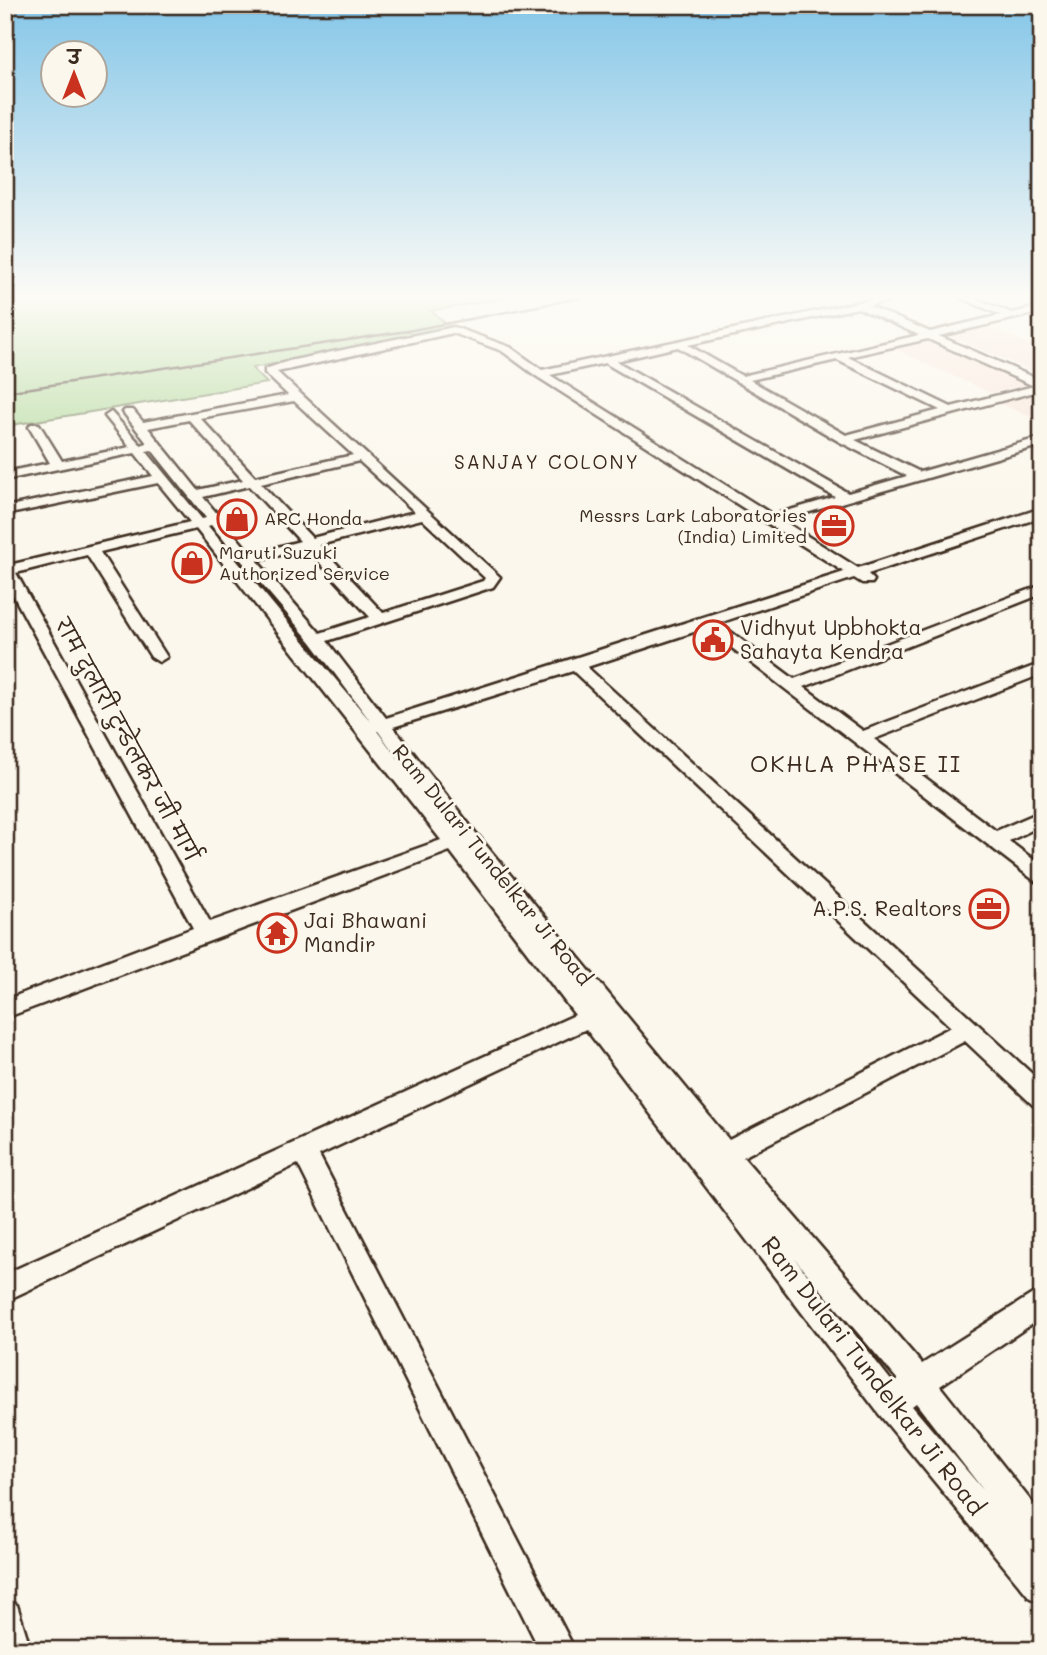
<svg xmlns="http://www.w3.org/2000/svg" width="1047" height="1655" viewBox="0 0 1047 1655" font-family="Mali,'Playpen Sans Deva',sans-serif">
  <rect width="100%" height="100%" fill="#fbf7ec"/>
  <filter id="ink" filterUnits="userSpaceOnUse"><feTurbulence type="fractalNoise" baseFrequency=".0143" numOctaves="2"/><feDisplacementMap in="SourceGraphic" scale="14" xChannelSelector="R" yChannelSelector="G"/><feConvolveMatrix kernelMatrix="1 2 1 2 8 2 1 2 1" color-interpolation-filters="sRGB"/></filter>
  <g filter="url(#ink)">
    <path fill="#f9e4d9" d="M828 298H855L939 332 921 336 858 309 739 335 723 329 842 303Z
      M983 325 1042 349V375L945 334Z
      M928 340 975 360 1028 384 991 393 892 348Z
      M1042 393V422L999 403Z"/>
    <path fill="#acd795" stroke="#74805a" stroke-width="2" d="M5 298H505L431 311 453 329 252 368 267 383 5 426Z"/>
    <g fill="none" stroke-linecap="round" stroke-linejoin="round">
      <g stroke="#3b2a1e" stroke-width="5">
        <path id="minor" d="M878 298H896L869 306 930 332 1001 315 961 298H974L1012 313 1042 306V312L939 336 1042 381V390L855 440 920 472 1042 437V445L782 520 858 568 1042 508V517L868 574 874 580 872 583H862L854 578 719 623 794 679 1042 585V594L804 687 863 731 1042 663V674L874 739 996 831 1042 811V825L1009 841 1042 866V883L1035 881 706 628 587 667 1042 1083V1108L1033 1105 965 1041 743 1157 922 1364 1042 1288V1317L940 1386 1042 1515V1557L1038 1555 1042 1560V1602L1030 1598 879 1414 586 1029 319 1155 575 1650H540L298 1164 5 1301V1274L575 1015 450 851 5 1018V1000L193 928 5 580V566L190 522 158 483 5 515V507L153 476 135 453 5 480V472L50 463 29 427 31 424H39L62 461 130 447 105 416 111 412 141 445 147 443 123 412 125 410H133L143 422 288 395 265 373V369L289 361 454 327 510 347 542 370ZM858 308 919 335 742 376 688 345ZM453 333 502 351 536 376 844 572 386 718 327 641 493 587 500 577 277 372ZM928 339 1034 386 951 407 848 357ZM678 347 840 442 907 476 848 493 616 361ZM837 360 940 410 846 435 750 380ZM605 363 835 497 773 515 550 375ZM294 401 353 455 255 477 200 418ZM189 420 243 480 198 490 148 428ZM152 450 206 518 202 519 146 451ZM359 461 415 512 312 538 261 484ZM249 486 300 541 251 554 203 497ZM422 519 485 578 483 581 383 613 319 545ZM211 525 311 642 371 722 208 526ZM196 529 441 840 210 922 16 573 87 555 151 657 159 662 167 657 100 552ZM306 548 370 617 320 633 257 561ZM573 671 951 1027 729 1140 475 832 393 727ZM377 731H378L403 765ZM794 1258 898 1380 893 1383ZM916 1403 984 1491 912 1406Z
          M5 1600 17 1605 31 1650H5Z"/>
      </g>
      <use href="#minor" fill="#fbf7ec" fill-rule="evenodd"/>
      <path stroke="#3b2a1e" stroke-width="2.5" d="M5 392 407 331 580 298"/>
    </g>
  </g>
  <linearGradient id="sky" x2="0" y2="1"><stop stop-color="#85c6e8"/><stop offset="0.56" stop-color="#fdfbf6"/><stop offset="1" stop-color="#fdfbf6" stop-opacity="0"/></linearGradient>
  <rect width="1047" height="530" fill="url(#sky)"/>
  <defs>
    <g id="shop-ring" transform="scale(2.0125)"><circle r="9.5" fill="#fbf7ec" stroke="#c8321e" stroke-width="1.5"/><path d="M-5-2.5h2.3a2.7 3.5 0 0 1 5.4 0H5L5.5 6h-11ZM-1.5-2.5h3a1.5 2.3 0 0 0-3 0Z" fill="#c8321e"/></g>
    <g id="office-ring" transform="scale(2.0125)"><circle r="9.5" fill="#fbf7ec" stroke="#c8321e" stroke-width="1.5"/><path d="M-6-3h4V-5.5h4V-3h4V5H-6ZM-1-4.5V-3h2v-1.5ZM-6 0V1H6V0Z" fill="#c8321e"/></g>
    <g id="civic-ring" transform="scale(2.0125)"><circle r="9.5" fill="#fbf7ec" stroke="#c8321e" stroke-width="1.5"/><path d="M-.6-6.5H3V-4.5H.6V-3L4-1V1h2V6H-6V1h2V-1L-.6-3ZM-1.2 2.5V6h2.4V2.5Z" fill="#c8321e"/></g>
    <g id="temple-ring" transform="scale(2.0125)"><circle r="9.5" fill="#fbf7ec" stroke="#c8321e" stroke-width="1.5"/><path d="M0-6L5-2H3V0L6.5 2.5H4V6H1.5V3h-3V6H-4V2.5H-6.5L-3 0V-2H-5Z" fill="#c8321e"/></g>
  </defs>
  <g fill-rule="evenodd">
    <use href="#shop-ring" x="237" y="519"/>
    <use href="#office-ring" x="834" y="526"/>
    <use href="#shop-ring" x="192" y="563"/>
    <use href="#civic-ring" x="713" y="640"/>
    <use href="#office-ring" x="989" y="909"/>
    <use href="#temple-ring" x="277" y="933"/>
  </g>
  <g text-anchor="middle" stroke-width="6" stroke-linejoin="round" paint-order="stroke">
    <g font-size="18" fill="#3b2a1e" stroke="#fbf7ec" text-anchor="start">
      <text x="807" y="522" text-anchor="end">Messrs Lark Laboratories<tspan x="807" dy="21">(India) Limited</tspan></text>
      <text x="264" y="525">ARC Honda</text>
      <text x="219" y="559">Maruti Suzuki<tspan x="219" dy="21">Authorized Service</tspan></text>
    </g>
    <g font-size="19" letter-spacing="2" fill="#3b2a1e" stroke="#fbf7ec">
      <text x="547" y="469">SANJAY COLONY</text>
    </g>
    <g font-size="21" fill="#3b2a1e" stroke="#fbf7ec" text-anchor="start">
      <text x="740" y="635">Vidhyut Upbhokta<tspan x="740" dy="24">Sahayta Kendra</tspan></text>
      <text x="962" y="916" text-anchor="end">A.P.S. Realtors</text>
      <text x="304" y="928">Jai Bhawani<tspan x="304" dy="24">Mandir</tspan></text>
    </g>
    <g font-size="21" fill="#3b2a1e" stroke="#fbf7ec">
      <text transform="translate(127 740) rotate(61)" y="7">राम दुलारी टुन्डेलकर जी मार्ग</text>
      <text transform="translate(492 865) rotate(51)" y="7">Ram Dulari Tundelkar Ji Road</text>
    </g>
    <g font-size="23" letter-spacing="2" fill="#3b2a1e" stroke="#fbf7ec">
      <text x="856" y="772">OKHLA PHASE II</text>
    </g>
    <g font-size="24" fill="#3b2a1e" stroke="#fbf7ec">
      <text transform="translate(873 1376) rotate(52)" y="8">Ram Dulari Tundelkar Ji Road</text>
    </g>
  </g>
  <rect width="1047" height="1655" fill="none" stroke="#fbf7ec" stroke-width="28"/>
  <rect x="14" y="14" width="1019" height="1627" fill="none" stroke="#3b2a1e" stroke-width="2.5" filter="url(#ink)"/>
  <g transform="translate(74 74)"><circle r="33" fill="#fbf7ec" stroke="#aea59a" stroke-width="2"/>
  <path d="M0-5L12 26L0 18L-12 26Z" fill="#c8321e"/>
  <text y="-10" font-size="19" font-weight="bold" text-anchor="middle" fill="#3b2a1e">उ</text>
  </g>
</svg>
